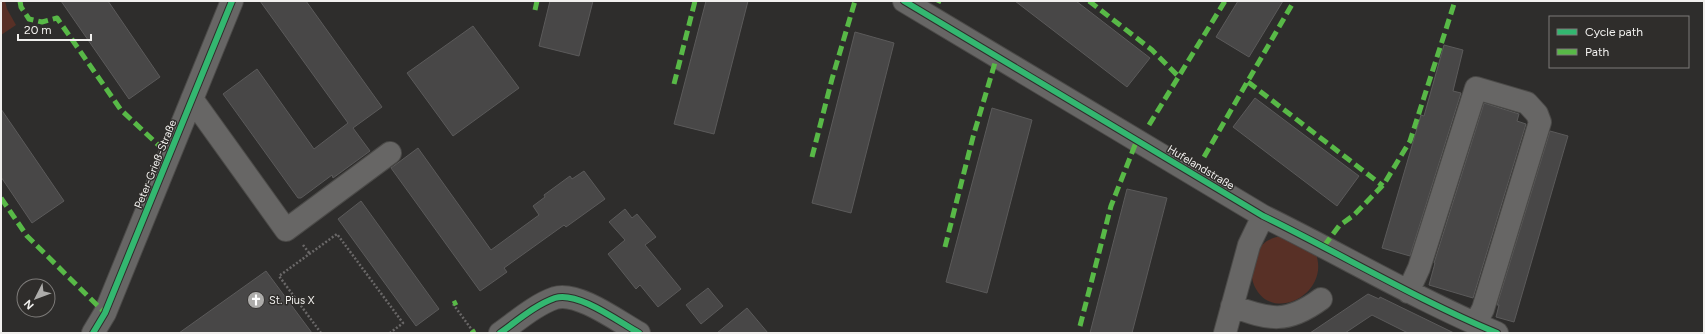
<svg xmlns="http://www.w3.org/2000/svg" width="1705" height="334" viewBox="0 0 1705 334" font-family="Figtree,sans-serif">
  <rect width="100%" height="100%" fill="#2e2d2c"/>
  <path fill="#583026" d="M1 1H5L7 9 16 25 1 35Z
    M1284 236 1316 254C1330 294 1274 322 1256 289 1253 284 1251 277 1252 271 1252 266 1255 261 1256 256 1261 242 1270 237 1284 236Z"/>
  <path fill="#484747" stroke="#5b5a5a" d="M61 1H108L160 77 129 99Z
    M260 1H306L382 107 353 128 370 151 333 178 332 175 301 198H298L223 94 257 69 314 149 348 123Z
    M550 1H593L579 56 539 46Z
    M706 1H748L714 134 674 124Z
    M1015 1H1076L1150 58 1127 87Z
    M1238 1H1283L1249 57 1216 37Z
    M473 26 519 88 453 136 407 73Z
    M855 32 894 43 851 213 812 203Z
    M1444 45 1463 50 1453 91 1461 93 1410 256 1382 248 1421 115 1424 116Z
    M1255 98 1359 176 1337 206 1233 127Z
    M1484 103 1519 114 1517 121 1526 124 1473 298 1429 285 1435 263H1434Z
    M992 108 1032 120 987 293 946 282Z
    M1 109 64 201 32 223 1 177Z
    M1550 131 1568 136 1514 322 1496 317 1499 305H1497Z
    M418 148 491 250 539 215 533 206 545 197 544 195 570 176 572 179 584 171 605 199 566 227 564 225 504 268 507 272 480 291 391 168Z
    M1127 189 1167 198 1132 333H1090Z
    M361 201 439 309 416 326 338 219Z
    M625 209 632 218 637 214 656 237 645 245 681 289 658 307 640 285 636 289 608 254 625 240 609 222Z
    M266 271 312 333H179Z
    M708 288 723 306 701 324 686 305Z
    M1368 294 1379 299 1380 297 1454 333H1408L1372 315 1345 333H1310Z
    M747 308 768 333H717Z"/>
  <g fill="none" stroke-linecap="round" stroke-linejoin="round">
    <g stroke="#4b4a48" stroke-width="24">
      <path id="minor" d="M904 1 1263 216C1341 254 1416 299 1497 333
        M192 99 286 230 390 153
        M1408 292 1419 268 1476 88 1527 103 1537 114 1540 122 1483 309 1475 324
        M1232 306C1270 320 1287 324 1321 299
        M93 333 105 313 232 1
        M500 333C517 321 535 305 555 298 578 291 619 322 639 333
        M1225 333 1249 245 1263 216"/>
    </g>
    <path stroke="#6a6868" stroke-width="2.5" stroke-dasharray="2 2" stroke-linecap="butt" d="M303 245 310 254
      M453 304 472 330
      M321 333 279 276 337 234 403 323 390 333"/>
    <use href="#minor" stroke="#676665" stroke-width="22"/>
    <path stroke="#58b947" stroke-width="5" stroke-dasharray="10 5" stroke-linecap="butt" d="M20 1 21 7 29 19 42 22 57 18 121 110 169 155
      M1089 1 1152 50 1178 76
      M938 3 939 1
      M535 10 537 1
      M1248 82 1383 186
      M674 84 695 1
      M1149 125 1225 1
      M812 157 832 79 855 1
      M1204 157 1294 1
      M1 198 27 236 105 313
      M1324 246 1339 226 1354 215 1384 184 1410 141 1455 1
      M945 247 973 137 997 56
      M453 304 457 302
      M1080 326 1111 206 1137 140
      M472 330 474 333"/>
    <g stroke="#2f2d2b" stroke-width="8">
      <path id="cycleway" d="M904 1 1263 216C1341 254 1416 299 1497 333
        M93 333 105 313 232 1
        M500 333C517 321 535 305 555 298 578 291 619 322 639 333"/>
    </g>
    <use href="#cycleway" stroke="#33b770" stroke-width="6"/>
  </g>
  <defs>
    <g id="church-disc" transform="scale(0.9)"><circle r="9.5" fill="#adacaa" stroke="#2f2d2b"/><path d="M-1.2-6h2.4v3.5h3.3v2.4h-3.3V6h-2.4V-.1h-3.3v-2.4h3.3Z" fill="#fff"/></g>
  </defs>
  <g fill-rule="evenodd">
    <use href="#church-disc" x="256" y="300"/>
  </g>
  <g text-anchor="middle" stroke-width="3" stroke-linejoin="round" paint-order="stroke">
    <g font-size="11" fill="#f1f0ee" stroke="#2f2d2b">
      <text transform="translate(155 164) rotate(-68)" y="4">Peter-Grieß-Straße</text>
      <text transform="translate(1201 167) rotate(31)" y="4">Hufelandstraße</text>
    </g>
    <g font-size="11" fill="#f1f0ee" stroke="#2f2d2b" text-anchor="start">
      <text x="269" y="304">St. Pius X</text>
    </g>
  </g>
  <rect width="1705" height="334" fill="none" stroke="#f1f0ee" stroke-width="4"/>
  <rect x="1549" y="16" width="140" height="52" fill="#2f2d2b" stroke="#7d7b79"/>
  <rect x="1557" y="29" width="20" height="6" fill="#33b770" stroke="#7d7b79"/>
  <text x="1585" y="36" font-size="12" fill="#f1f0ee">Cycle path</text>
  <rect x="1557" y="49" width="20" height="6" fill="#58b947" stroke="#7d7b79"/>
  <text x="1585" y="56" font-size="12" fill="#f1f0ee">Path</text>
  <g transform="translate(36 298) rotate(228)"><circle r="19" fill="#2f2d2b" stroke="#7d7b79"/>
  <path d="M0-3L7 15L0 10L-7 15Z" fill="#adacaa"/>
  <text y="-6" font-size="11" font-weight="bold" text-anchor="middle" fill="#f1f0ee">N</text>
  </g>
  <path d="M18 34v6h73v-6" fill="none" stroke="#f1f0ee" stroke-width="2"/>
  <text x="24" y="34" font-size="12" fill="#f1f0ee" stroke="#2f2d2b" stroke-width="3" paint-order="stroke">20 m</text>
</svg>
